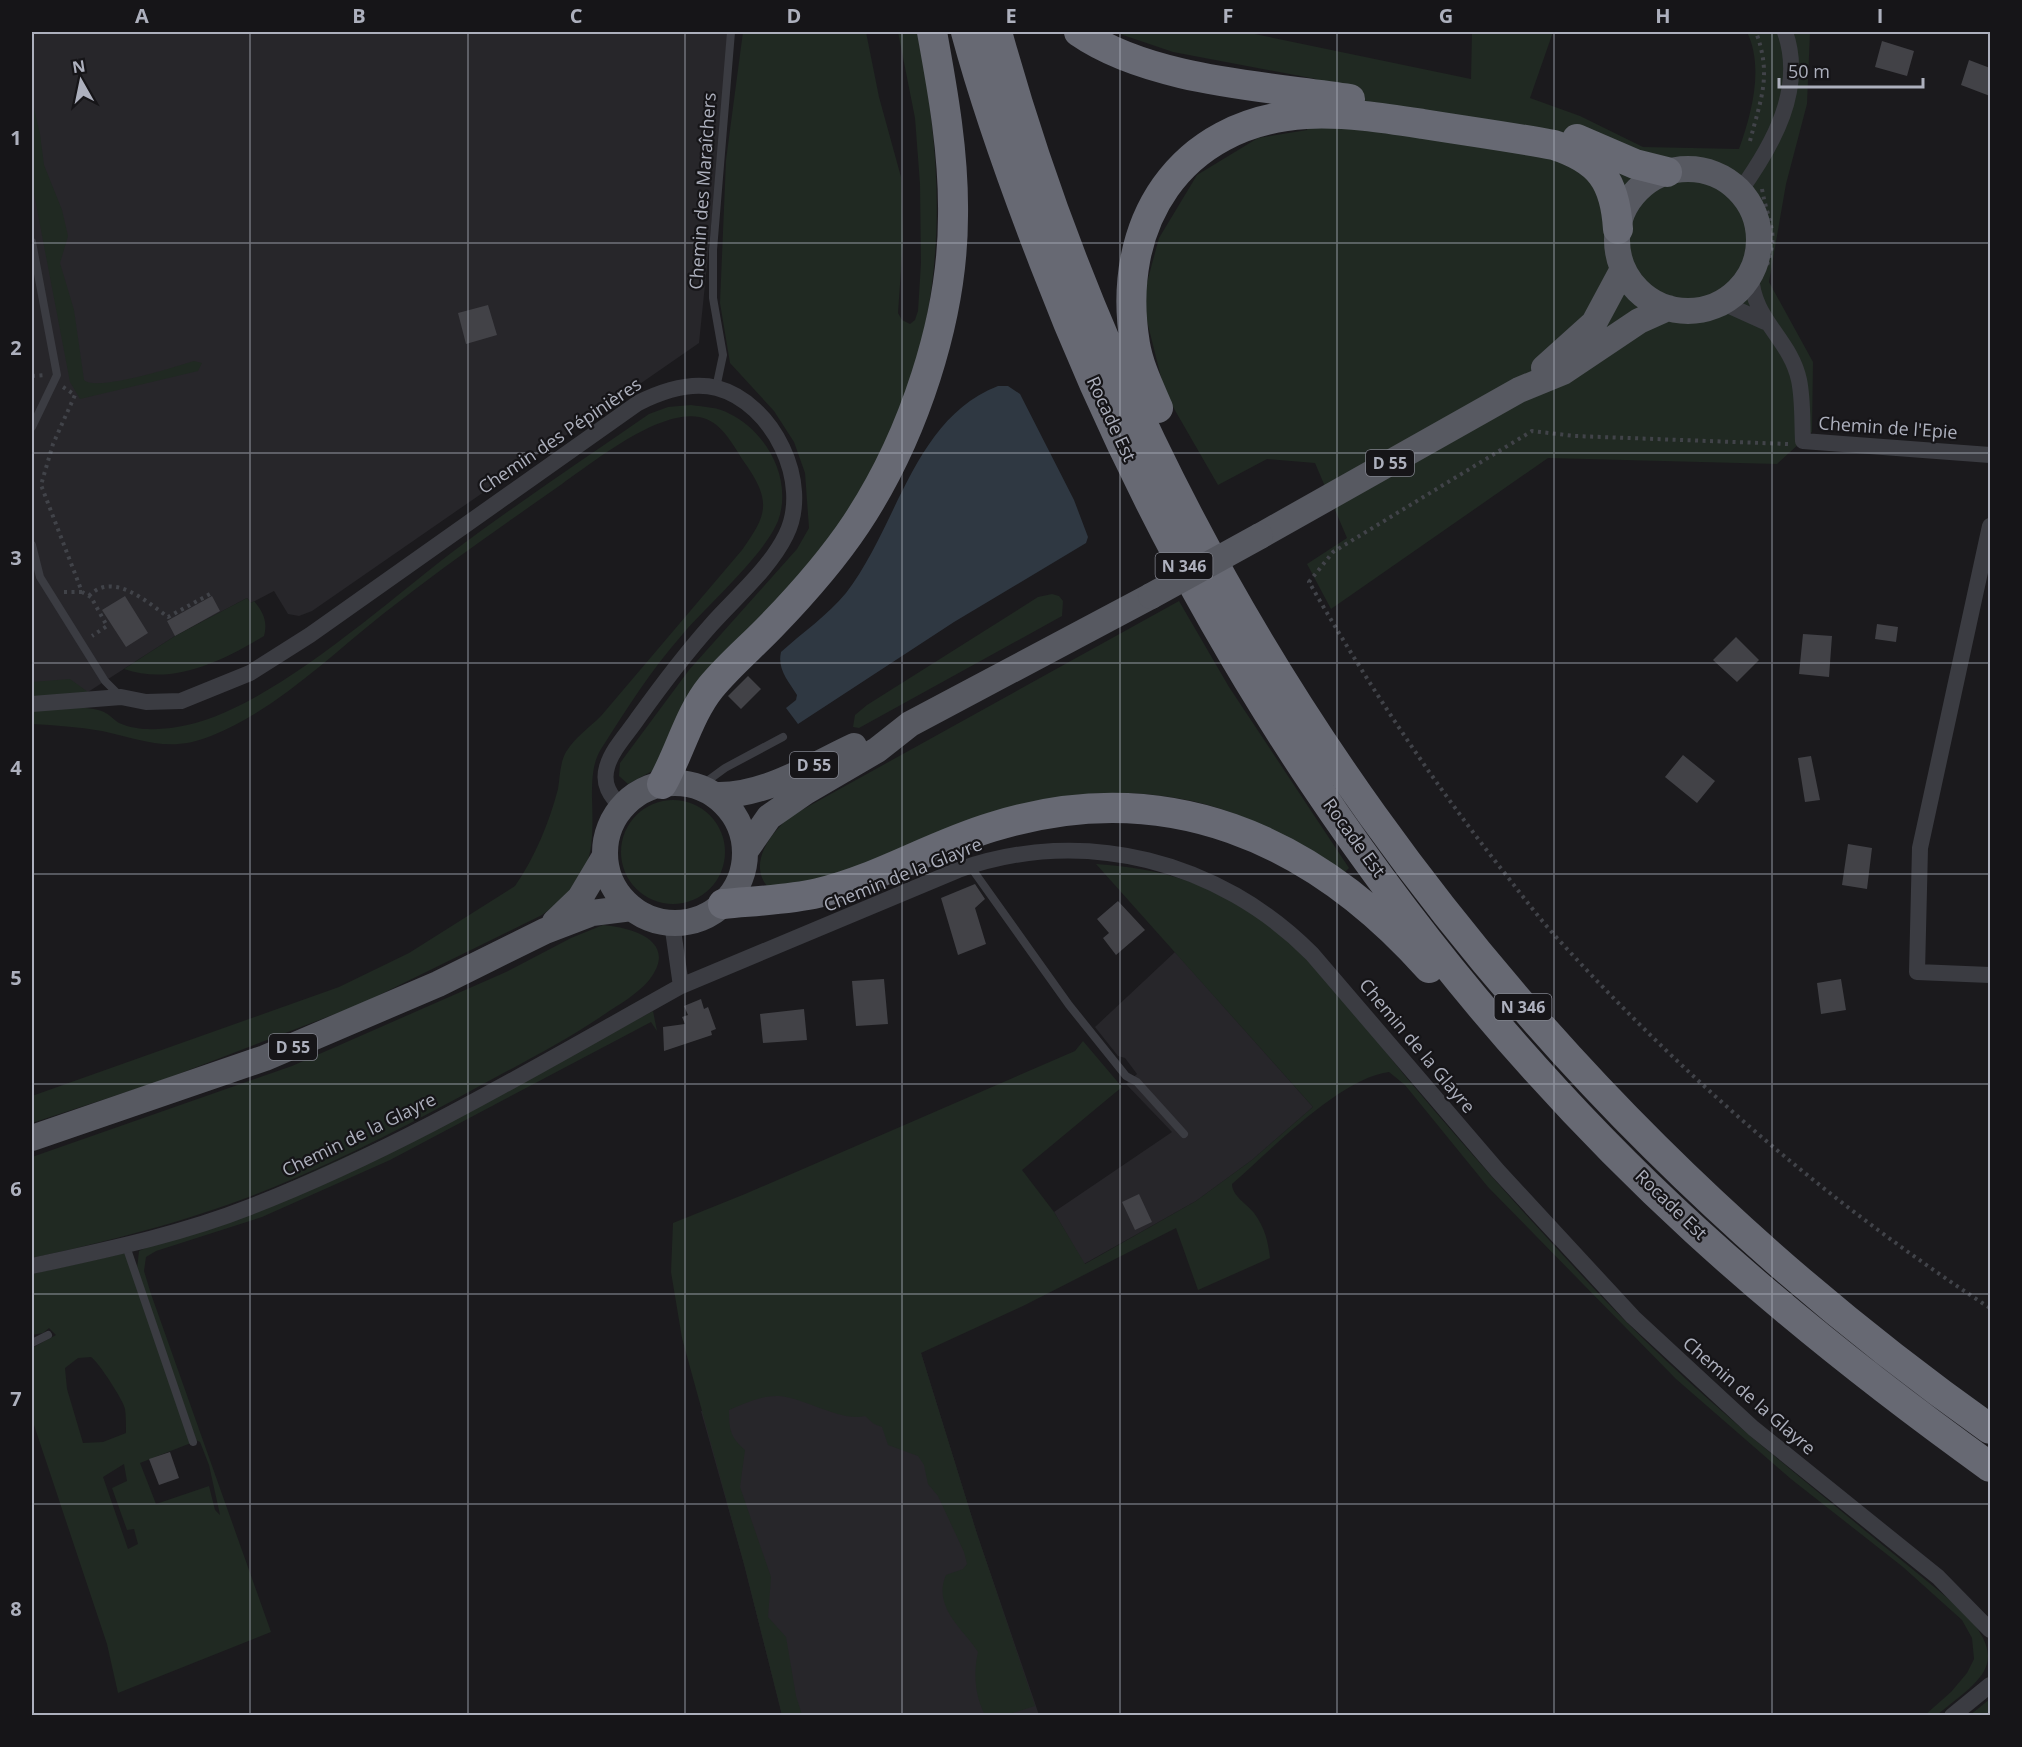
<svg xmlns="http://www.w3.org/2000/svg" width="2022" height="1747" viewBox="0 0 2022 1747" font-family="'Open Sans',sans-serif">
  <rect width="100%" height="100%" fill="#1b1a1d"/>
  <path fill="#27262a" d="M32 32H731L699 343 312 611 299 616 288 614 274 591 251 603 247 598 175 636 88 692 32 697Z
    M1175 952 1313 1107 1252 1160 1196 1201 1084 1264 1054 1212 1172 1132 1126 1084 1137 1074 1125 1058 1118 1056 1095 1027Z
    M921 1353 977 1534 1039 1715H782L744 1564 701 1411Z"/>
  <path fill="#202922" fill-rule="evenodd" d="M743 32H866L879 97 901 177 903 241 898 313 902 320 910 324 915 320 918 311 921 263 920 184 915 118 898 32H917C951 196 947 348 858 495 836 531 808 565 783 598 741 655 698 712 656 769L628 784 619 776 620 763 689 670 797 549 809 528 805 473 794 442 774 411 730 363 720 303 726 160Z
    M1114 32H1245L1471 79 1472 32H1553L1530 98 1580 116 1643 147 1739 149C1752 113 1764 67 1747 32H1810L1807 104 1786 184 1769 282 1813 362 1812 432 1777 464 1548 458 1331 609 1307 564 1347 538 1315 463 1267 459 1218 485 1165 393 1142 301 1159 238 1197 175 1258 138 1307 130 1316 79 1173 52Z
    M32 100 40 134 44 165 62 210 68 236 60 263 74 310 84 380C96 392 175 367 194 361L202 363 198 371 80 399 70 382 32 183Z
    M691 405C704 407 719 407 730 414 767 432 793 480 778 521 763 557 708 604 682 635 652 669 627 708 603 746 592 761 592 780 592 798 594 856 592 879 542 915L361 1004 163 1080 32 1123V1096L339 987 409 953 515 886C535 857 549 823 558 789 560 777 560 762 566 752 575 737 589 728 601 716L742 550C766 516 772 503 747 466 734 448 723 421 699 417 658 410 595 461 562 484 502 526 441 568 383 614 330 656 276 710 211 736 169 753 143 740 102 731 78 727 55 725 32 724V710C53 709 84 704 104 712 110 715 114 720 119 723 137 731 158 730 177 727 263 715 385 603 455 550 518 503 584 459 649 414L668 407Z
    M1052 594 1059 596 1063 601 1062 616 859 728 853 727 855 715 867 705 1038 597Z
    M247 598 251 603 254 601C263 612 268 621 264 636 222 661 173 686 124 669L175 636Z
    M1179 601 1229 687 1349 868 1343 874C1310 855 1270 828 1235 814 1169 788 1087 787 1019 806 988 816 956 830 925 842 874 861 824 884 768 887 747 864 771 832 791 816Z
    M70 679 88 692 32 697V682Z
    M621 852a52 52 0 1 1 104 0a52 52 0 1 1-104 0Z
    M1096 864C1163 868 1221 886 1274 929 1325 970 1365 1027 1406 1077 1469 1152 1534 1225 1601 1296 1711 1412 1840 1508 1963 1611 2012 1664 1981 1679 1937 1715H1925L1951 1692 1967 1673 1974 1659 1972 1638 1962 1620 1903 1567 1791 1479 1676 1379 1488 1187 1405 1085 1389 1072C1340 1078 1270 1151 1232 1184 1232 1196 1247 1204 1254 1213 1265 1228 1268 1241 1270 1258L1198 1290 1176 1228 1025 1305 921 1353 977 1534 1035 1706 1003 1716 985 1715C975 1696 973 1674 978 1652 964 1630 932 1607 946 1575L963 1569 967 1564 964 1552 938 1496 928 1484 924 1465 918 1456 888 1445 882 1427 874 1424 865 1416C841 1422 805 1398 779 1396 762 1395 744 1404 729 1410 729 1429 730 1437 745 1450L740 1487 771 1577 768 1617 786 1637 796 1696 802 1715H782L744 1564 682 1338 671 1272 673 1223 745 1194 1075 1051 1083 1041 1122 1087 1022 1170 1054 1212 1085 1264 1196 1201 1252 1160 1313 1107Z
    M603 925C628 927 677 939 652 976 641 993 616 1006 599 1018 563 1042 524 1062 485 1083 416 1121 347 1157 274 1187 193 1220 117 1239 32 1258V1157L292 1066 506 972 571 938Z
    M653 1011 657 1031 651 1022 390 1160 262 1217 156 1251 146 1257 144 1271 151 1294 271 1632 118 1693 107 1644 32 1419V1348L56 1335 49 1328 43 1333 32 1335V1274L125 1253 191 1443 140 1463 156 1504 209 1486 215 1510 220 1515 209 1465 200 1442 196 1440 137 1269 139 1251 582 1049ZM91 1357C98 1361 125 1403 125 1409 126 1416 126 1425 126 1433L103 1442 83 1443 67 1389 65 1368 78 1358ZM124 1464 127 1481 112 1488 127 1530 134 1529 138 1544 128 1549 103 1477Z
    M1990 1699V1715H1970Z"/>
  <path fill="#2f3842" d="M998 386H1008L1020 394 1074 500 1088 537 1086 543 954 622 798 724 786 708 796 700 797 695C788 681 777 669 781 652 802 633 828 615 846 593 898 526 913 419 998 386Z"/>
  <path fill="#424247" d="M1882 41 1914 51 1907 76 1875 67Z
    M1969 60 1990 68V96L1961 85Z
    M488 305 497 335 466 344 458 313Z
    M125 596 148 633 126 647 102 610Z
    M212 596 220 611 175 636 167 621Z
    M1877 624 1898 627 1896 642 1875 639Z
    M1803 634 1832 636 1829 677 1799 674Z
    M1736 637 1759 660 1737 682 1713 660Z
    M748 676 761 689 741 709 728 696Z
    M1683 755 1715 781 1697 803 1665 777Z
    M1811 756 1820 800 1805 802 1798 758Z
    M1848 844 1872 848 1867 889 1842 885Z
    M975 884 985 899 975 908 986 944 958 955 941 898Z
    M1118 901 1145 930 1116 955 1103 938 1109 933 1097 919Z
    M884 979 888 1024 856 1026 852 981Z
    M1841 979 1846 1010 1821 1014 1817 983Z
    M701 999 704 1009 708 1007 716 1029 711 1031 712 1035 664 1051 663 1027 685 1024 682 1017 688 1015 684 1006Z
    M804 1009 807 1040 763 1043 760 1014Z
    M1139 1194 1152 1222 1135 1230 1122 1202Z
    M170 1452 179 1478 159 1485 149 1459Z"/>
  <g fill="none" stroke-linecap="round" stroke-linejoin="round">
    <path stroke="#414349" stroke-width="4" stroke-dasharray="3 4.5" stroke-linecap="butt" d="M1750 141C1761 98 1772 76 1756 32
      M1762 189C1768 224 1780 231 1766 268
      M32 376 45 375
      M63 387 75 395 53 444 41 485 82 592 91 597 107 626 92 636
      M1788 444 1575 436 1532 431 1333 552 1309 582C1367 683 1431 780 1503 871 1521 894 1538 917 1557 938 1687 1081 1829 1203 1990 1308
      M64 592H82
      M89 596C112 571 146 601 168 617L210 594"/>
    <path stroke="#3b3c42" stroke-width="8" d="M32 242 57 375 32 427
      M716 388 723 355 713 298V250L731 32
      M32 545 40 577 105 681 121 697
      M699 787 725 768 783 737
      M970 866 1069 1005 1126 1076 1137 1082 1184 1134
      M126 1246 193 1442
      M32 1343 48 1335"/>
    <path stroke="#3b3c42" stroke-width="16" d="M1740 191C1773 145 1805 89 1785 32
      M1751 274C1752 320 1790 338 1799 380 1803 399 1802 421 1803 441L1990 455
      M1723 303 1765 322
      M1990 526 1920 848 1917 972 1990 975
      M32 704 121 697 146 702 181 701 250 673 310 635 638 403C662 391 690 381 717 388 773 403 812 483 786 535 770 568 736 597 711 625 685 654 661 686 638 718 628 733 612 749 607 767 602 784 610 796 622 807
      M672 923 681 986 958 870C1084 825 1220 861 1312 954L1498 1171 1633 1317 1753 1428 1938 1577 1990 1630
      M32 1266C105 1250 179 1235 250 1207 400 1149 541 1064 681 986
      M1952 1716 1990 1685"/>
    <path stroke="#575961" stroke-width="26" d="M1617 240a71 71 0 1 1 142 0a71 71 0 1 1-142 0Z
      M1544 368 1594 323 1623 269
      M1260 536 1519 390 1563 372 1639 321 1668 308
      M605 853a70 70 0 1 1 140 0a70 70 0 1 1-140 0Z
      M715 795C763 797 811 766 854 746
      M746 850 769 817 805 792 877 750 910 724 1151 596
      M555 922 580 898 605 856
      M32 1138 265 1058 438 984 545 931 592 913 632 908"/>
    <path stroke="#676973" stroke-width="30" d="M966 32C987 110 1015 187 1044 262 1183 625 1408 967 1695 1230 1789 1316 1887 1393 1990 1467
      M997 32C1154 599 1512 1090 1990 1429
      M1079 32C1150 81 1265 86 1350 99
      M1577 139 1635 164 1667 172
      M1158 408C1149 387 1139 367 1135 344 1115 224 1179 122 1306 114 1346 112 1384 118 1423 124 1467 131 1511 137 1554 145 1600 160 1615 181 1618 229
      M662 784C680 752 689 714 711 687 730 664 752 646 772 625 802 594 832 560 856 524 913 438 953 319 953 216 954 154 943 92 932 32
      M723 904C754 901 788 900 818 893 878 879 932 845 992 827 1165 773 1313 838 1429 968"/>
    <path stroke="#575961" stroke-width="26" d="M1151 596 1260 536"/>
  </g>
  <path fill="none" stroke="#adb0bd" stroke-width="1.5" stroke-opacity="0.55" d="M250 32V1716M468 32V1716M685 32V1716M902 32V1716M1120 32V1716M1337 32V1716M1554 32V1716M1772 32V1716M32 243H1990M32 453H1990M32 663H1990M32 874H1990M32 1084H1990M32 1294H1990M32 1504H1990"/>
  <g text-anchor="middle" stroke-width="4.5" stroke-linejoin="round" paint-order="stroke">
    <g fill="#161518" stroke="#80828c" stroke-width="1.5">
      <rect x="1366" y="450" width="48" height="26" rx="4.5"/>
      <rect x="1155.5" y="553" width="57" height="26" rx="4.5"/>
      <rect x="790" y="752" width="48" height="26" rx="4.5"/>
      <rect x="1494.5" y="994" width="57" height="26" rx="4.5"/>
      <rect x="269" y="1034" width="48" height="26" rx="4.5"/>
    </g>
    <g font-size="16" font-weight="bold" fill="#adb0bd">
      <text x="1390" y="469">D 55</text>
      <text x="1184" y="572">N 346</text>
      <text x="814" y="771">D 55</text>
      <text x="1523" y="1013">N 346</text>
      <text x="293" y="1053">D 55</text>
    </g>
    <g font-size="18" fill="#adb0bd" stroke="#161518">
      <text transform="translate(703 191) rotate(-86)" y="6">Chemin des Maraîchers</text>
      <text transform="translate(1111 419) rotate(65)" y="6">Rocade Est</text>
      <text transform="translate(1888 428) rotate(4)" y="6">Chemin de l'Epie</text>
      <text transform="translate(560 436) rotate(-34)" y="6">Chemin des Pépinières</text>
      <text transform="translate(1354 838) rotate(54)" y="6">Rocade Est</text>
      <text transform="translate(903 875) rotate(-22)" y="6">Chemin de la Glayre</text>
      <text transform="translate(1417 1046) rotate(50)" y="6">Chemin de la Glayre</text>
      <text transform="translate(359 1135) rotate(-26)" y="6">Chemin de la Glayre</text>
      <text transform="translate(1671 1205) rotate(44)" y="6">Rocade Est</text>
      <text transform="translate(1749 1396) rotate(41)" y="6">Chemin de la Glayre</text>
    </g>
  </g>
  <rect width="2022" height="1747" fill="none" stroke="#161518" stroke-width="66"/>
  <g transform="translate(81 81) rotate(351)" stroke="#161518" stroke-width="4.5" paint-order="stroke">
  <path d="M0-4.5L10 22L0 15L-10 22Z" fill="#adb0bd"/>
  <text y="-9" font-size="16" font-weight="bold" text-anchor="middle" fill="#adb0bd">N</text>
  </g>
  <path d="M1779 78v9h144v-9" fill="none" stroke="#adb0bd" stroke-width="3"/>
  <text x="1788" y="78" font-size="18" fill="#adb0bd" stroke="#161518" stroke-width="4.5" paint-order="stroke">50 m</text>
  <rect x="33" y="33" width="1956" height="1681" fill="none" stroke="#adb0bd" stroke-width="2"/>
  <g font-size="20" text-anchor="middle" font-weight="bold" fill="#adb0bd">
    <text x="142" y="23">A</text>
    <text x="359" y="23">B</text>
    <text x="576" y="23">C</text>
    <text x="794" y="23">D</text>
    <text x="1011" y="23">E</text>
    <text x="1228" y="23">F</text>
    <text x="1446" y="23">G</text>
    <text x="1663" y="23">H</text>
    <text x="1880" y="23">I</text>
    <text x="16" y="145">1</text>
    <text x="16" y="355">2</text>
    <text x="16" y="565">3</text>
    <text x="16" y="775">4</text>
    <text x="16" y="985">5</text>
    <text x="16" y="1196">6</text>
    <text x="16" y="1406">7</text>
    <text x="16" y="1616">8</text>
  </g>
</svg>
